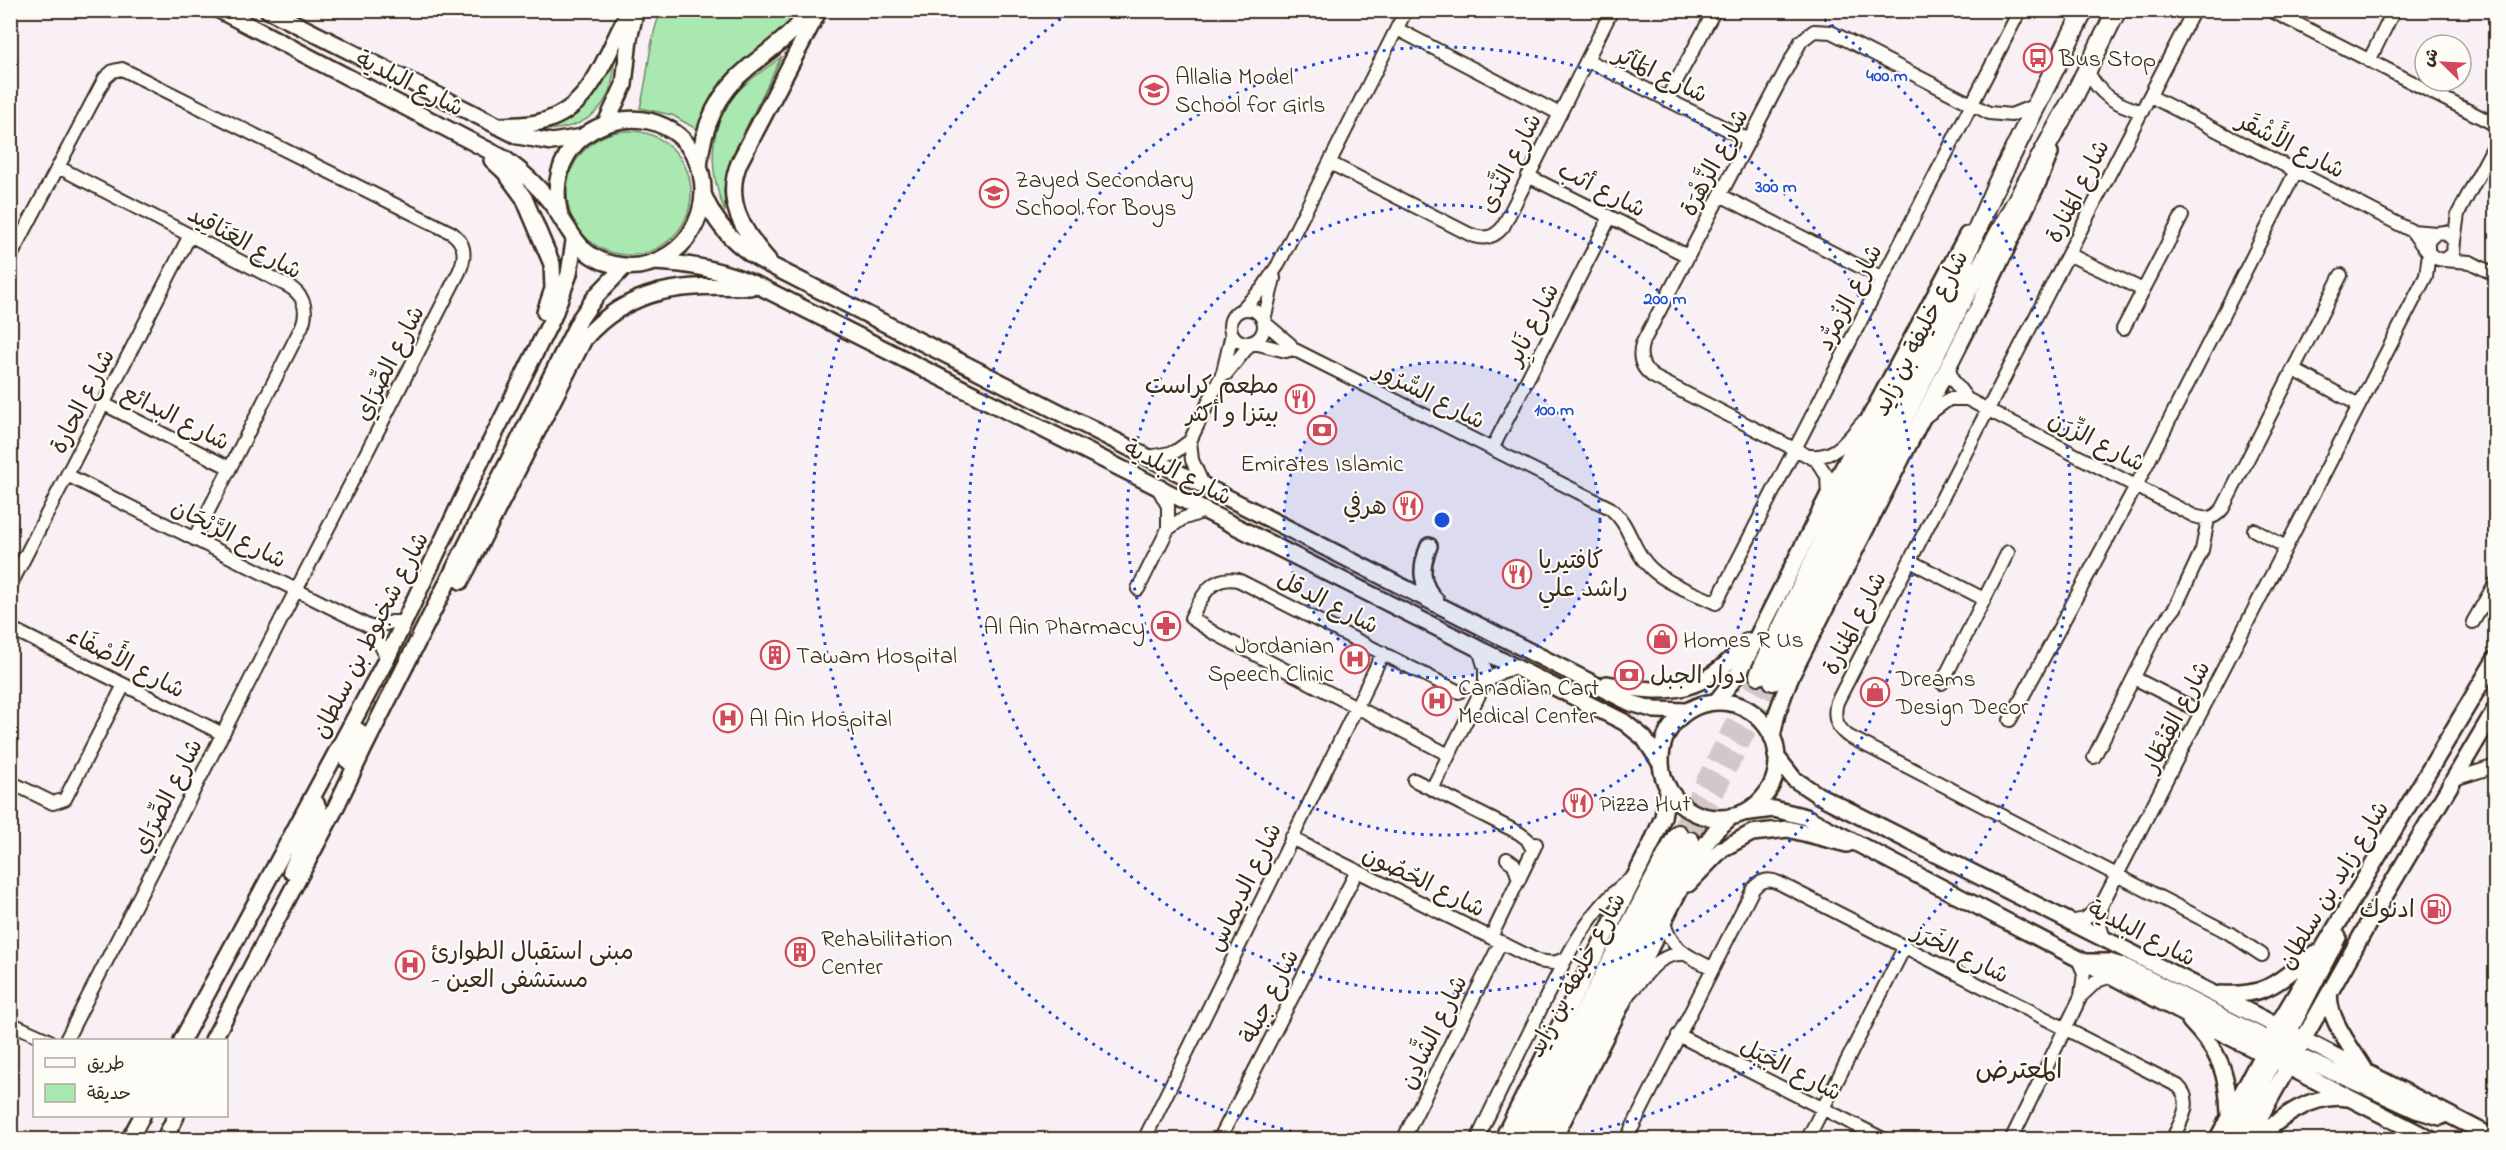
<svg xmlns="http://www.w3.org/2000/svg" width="2506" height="1150" viewBox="0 0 2506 1150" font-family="'Indie Flower','Playpen Sans Arabic',sans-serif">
  <rect width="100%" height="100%" fill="#f8f0f4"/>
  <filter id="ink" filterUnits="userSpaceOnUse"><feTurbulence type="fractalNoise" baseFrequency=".0167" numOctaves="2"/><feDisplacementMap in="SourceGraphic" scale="12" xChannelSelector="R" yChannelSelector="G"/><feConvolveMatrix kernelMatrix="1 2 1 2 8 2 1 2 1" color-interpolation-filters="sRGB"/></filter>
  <g filter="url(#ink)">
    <path fill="#a9e8b0" stroke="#728967" stroke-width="1.5" d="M661 11H809L754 62 705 134 672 115 640 108C649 75 648 42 661 11Z
      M782 56 730 160 724 190 725 212C706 166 707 115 749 81 760 72 771 65 782 56Z
      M614 57C616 104 590 129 544 130 585 111 595 97 614 57Z
      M567 193a62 62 0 1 1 124 0a62 62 0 1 1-124 0Z"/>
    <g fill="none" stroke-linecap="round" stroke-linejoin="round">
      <path stroke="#d2c8c9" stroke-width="18" stroke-dasharray="18 9" stroke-linecap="butt" d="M1678 834 1759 675
        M1690 841 1773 681"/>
      <g stroke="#3b2a1e" stroke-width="16">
        <path id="minor" d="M2194 10 1837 702C1833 716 1836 727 1848 736L2229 933 2262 955
          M2270 10 2496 125
          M1397 29 1560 114
          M1587 60 1749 140
          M2369 61 2394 10
          M2087 69C2098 95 2116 104 2142 112
          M2150 96 2412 231 2436 233
          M1666 100 1715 10
          M1330 163 1469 234C1482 240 1493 239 1503 227L1612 10
          M58 167 288 286C303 294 309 309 302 326L194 539
          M1528 176 1688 256
          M1720 195 1882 278
          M2412 231C2422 244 2436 272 2453 253L2454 241 2445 232 2436 233 2428 241V252
          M2454 241 2458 214 2496 142
          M2068 254 2143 290
          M10 258 105 78 113 71 122 69 452 233C466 244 466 257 459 272L66 1040
          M2444 260 2470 262 2496 275
          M1230 326a17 17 0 1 1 34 0a17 17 0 1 1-34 0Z
          M1242 309 1262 289 1278 265 1406 10
          M1264 320 1274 278
          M1264 322 1290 344 1293 349 1610 508C1629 523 1631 546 1646 563 1662 583 1693 592 1716 603L2020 10
          M2123 329 2182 216
          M1254 343 1286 351 1293 349
          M1948 365 1952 379 1967 399
          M2294 370 2359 405
          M1226 374 1251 343
          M104 404 230 468
          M1922 419 1949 399H1967L2194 516C2206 520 2215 519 2223 508L2341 275
          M1190 441 1192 460 1203 485
          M1492 449 1610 217
          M1811 456C1836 458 1847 440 1862 423
          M1149 457 1175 452 1190 441 1223 372 1232 334
          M67 475 372 628 392 622H403
          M1828 495 1827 476 1816 460 1654 377C1642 369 1638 358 1642 344L1801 41 1814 31 1831 32 1989 113 2011 115 2036 105
          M1168 529 1182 519 1205 511
          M2254 530 2286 547
          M1910 561 1984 599
          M10 586 190 235
          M1138 589 1168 529V506L1158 488
          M2473 622 2496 582
          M10 628 223 734
          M372 628 387 658
          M2134 678 2201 712
          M1485 683 1499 673 1515 667
          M1942 683 2008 552
          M2010 720 2137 484 2296 171
          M1449 755 1214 633 1191 618C1202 597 1210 575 1238 580L1459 692
          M2094 757 2158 629 2175 608 2202 550 2208 519
          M2454 779 2496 766
          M1414 780 1519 833 1527 839 1533 850
          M10 782 53 803 65 799 124 685
          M1432 789 1485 683V669L1479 649
          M1291 838 1538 961 1553 963 1566 959
          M1507 859 1514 864 1519 880
          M1664 922C1670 949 1689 957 1712 968
          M2070 922 2085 919 2101 905
          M1491 937 1536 844
          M2104 939 2099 922 2102 904 2426 276 2429 253
          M1630 992C1648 976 1656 953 1684 954
          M2082 995 2097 981 2111 976
          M10 1023 48 1040
          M1678 1035 1885 1140
          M1144 1140 1383 653
          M1219 1140 1357 871
          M1403 1140 1501 942
          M1477 1140C1494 1103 1512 1067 1530 1031 1555 980 1585 907 1635 876
          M1626 1140 1753 889C1760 880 1769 878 1779 883L2178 1086C2195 1102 2180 1122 2172 1140
          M1807 1140 1904 948
          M2011 1140 2081 996 2084 973 2078 959"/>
      </g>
      <g stroke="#3b2a1e" stroke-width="20">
        <path id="major" d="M219 10 505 159C523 172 538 186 551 203 574 234 578 261 623 266 649 269 676 255 690 234 702 215 706 195 701 173 677 81 532 115 561 219
          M268 10 518 136 552 142 583 137
          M606 123 624 85 629 39 635 13
          M497 126C513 125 529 126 544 121 595 106 606 51 630 10
          M492 160 505 172 524 198 552 264 553 289 545 312
          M699 168C702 127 717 93 749 67 771 49 793 35 810 10
          M703 194C715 224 735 246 764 262L1631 703 1655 710 1687 711
          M768 260C742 231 723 199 740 161L819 10
          M653 262C692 263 726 271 761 287L1624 722 1644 738 1661 764
          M1429 546C1420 568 1420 584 1436 601
          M461 581 584 339C630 286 685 284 750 287
          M1607 684C1671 696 1704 694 1748 641
          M1716 702 1740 671 1828 496 1967 235
          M1661 760a58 58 0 1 1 116 0a58 58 0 1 1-116 0Z
          M1772 737 1777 713 1790 678 1979 306 2040 178 2050 153
          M1776 756 1794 779 1818 795 2277 1026 2496 1139
          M358 760 352 764 346 759 359 731
          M1742 813 1774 809 1806 817 2181 1012 2432 1140
          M291 871 319 810 316 803 310 805
          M1688 884 1722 849 1752 833 1788 829 1847 844
          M2087 962H2109L2125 967 2269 1040 2288 1041 2302 1039
          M2330 992C2325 1016 2354 1051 2366 1072
          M2220 994C2269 997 2278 981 2315 953
          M2190 1021C2219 1051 2228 1072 2229 1114
          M182 1040 387 658 469 485 553 317 569 274 574 241
          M213 1040 334 811 363 750 580 319 596 296 625 266
          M2288 1042 2289 1032 2338 937
          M2262 1053 2275 1051 2294 1054 2416 1110 2440 1117
          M129 1140 142 1116
          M164 1140 176 1116
          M1502 1140 1652 843 1663 817 1668 787
          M1553 1140 1695 859 1715 831 1732 816
          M2217 1140 2277 1026 2496 658
          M2233 1140 2274 1059 2275 1050
          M2247 1140 2368 924 2496 708
          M2255 1140C2280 1118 2312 1093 2347 1098"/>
      </g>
      <g stroke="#3b2a1e" stroke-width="22">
        <path id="highway" d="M1759 675 1849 488 1957 276 1995 188 2084 10
          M1773 681 1962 301 2073 98 2117 10
          M1518 1140 1678 834
          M1535 1140 1690 841"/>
      </g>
      <use href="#minor" stroke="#fdfcf7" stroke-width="12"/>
      <use href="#major" stroke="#fdfcf7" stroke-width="15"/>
      <use href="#highway" stroke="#fdfcf7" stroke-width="18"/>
    </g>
  </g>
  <circle cx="1442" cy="520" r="158" fill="#1d4ed8" fill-opacity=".12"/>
  <g fill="none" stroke="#1d4ed8" stroke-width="3" stroke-dasharray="3 6">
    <circle cx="1442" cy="520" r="158"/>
    <circle cx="1442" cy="520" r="315"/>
    <circle cx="1442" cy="520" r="473"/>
    <path d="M1327 1139A630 630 0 0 1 1067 14M1817 14A630 630 0 0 1 1557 1139"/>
  </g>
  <defs>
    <g id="bus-ring" transform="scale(1.5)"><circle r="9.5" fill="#fdfcf7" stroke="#d1495b" stroke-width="1.5"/><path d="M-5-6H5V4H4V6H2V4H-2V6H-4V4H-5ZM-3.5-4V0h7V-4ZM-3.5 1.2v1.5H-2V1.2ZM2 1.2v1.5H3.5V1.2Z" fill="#d1495b"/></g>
    <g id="school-ring" transform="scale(1.5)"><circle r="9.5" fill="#fdfcf7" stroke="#d1495b" stroke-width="1.5"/><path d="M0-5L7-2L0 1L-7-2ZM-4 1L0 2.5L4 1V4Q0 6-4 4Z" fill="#d1495b"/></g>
    <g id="restaurant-ring" transform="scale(1.5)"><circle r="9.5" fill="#fdfcf7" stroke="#d1495b" stroke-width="1.5"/><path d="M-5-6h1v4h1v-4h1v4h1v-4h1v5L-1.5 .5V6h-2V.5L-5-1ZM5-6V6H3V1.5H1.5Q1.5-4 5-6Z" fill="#d1495b"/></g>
    <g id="bank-ring" transform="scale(1.5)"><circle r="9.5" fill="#fdfcf7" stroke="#d1495b" stroke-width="1.5"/><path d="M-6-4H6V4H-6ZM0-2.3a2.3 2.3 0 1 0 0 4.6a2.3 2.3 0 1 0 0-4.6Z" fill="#d1495b"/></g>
    <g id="pharmacy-ring" transform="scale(1.5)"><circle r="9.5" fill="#fdfcf7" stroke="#d1495b" stroke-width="1.5"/><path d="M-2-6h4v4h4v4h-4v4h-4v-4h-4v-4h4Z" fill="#d1495b"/></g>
    <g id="shop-ring" transform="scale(1.5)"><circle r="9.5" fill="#fdfcf7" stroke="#d1495b" stroke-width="1.5"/><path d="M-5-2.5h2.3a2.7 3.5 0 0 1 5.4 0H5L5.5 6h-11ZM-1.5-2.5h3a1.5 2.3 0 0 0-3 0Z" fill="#d1495b"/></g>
    <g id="building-ring" transform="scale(1.5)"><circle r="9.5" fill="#fdfcf7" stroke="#d1495b" stroke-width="1.5"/><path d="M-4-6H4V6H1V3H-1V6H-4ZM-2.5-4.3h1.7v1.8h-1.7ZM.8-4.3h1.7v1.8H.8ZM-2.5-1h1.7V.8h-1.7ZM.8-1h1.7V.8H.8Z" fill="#d1495b"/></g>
    <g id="hospital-ring" transform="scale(1.5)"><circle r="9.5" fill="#fdfcf7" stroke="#d1495b" stroke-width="1.5"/><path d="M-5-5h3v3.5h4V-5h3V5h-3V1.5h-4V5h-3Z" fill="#d1495b"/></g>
    <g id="fuel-ring" transform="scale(1.5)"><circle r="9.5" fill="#fdfcf7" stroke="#d1495b" stroke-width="1.5"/><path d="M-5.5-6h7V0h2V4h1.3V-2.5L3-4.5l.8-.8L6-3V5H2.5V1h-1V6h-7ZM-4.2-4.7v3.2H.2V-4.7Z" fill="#d1495b"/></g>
  </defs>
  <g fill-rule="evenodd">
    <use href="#bus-ring" x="2038" y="58"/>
    <use href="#school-ring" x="1154" y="90"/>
    <use href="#school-ring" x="994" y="193"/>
    <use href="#restaurant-ring" x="1300" y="399"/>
    <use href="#bank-ring" x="1322" y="430"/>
    <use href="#restaurant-ring" x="1408" y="506"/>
    <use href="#restaurant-ring" x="1517" y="574"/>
    <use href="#pharmacy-ring" x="1166" y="626"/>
    <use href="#shop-ring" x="1662" y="639"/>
    <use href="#building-ring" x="775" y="655"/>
    <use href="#hospital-ring" x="1355" y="659"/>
    <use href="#bank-ring" x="1629" y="675"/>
    <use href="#shop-ring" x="1875" y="692"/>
    <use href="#hospital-ring" x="1437" y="701"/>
    <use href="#hospital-ring" x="728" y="718"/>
    <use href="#restaurant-ring" x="1578" y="803"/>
    <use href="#fuel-ring" x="2436" y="909"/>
    <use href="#building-ring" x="800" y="952"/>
    <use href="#hospital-ring" x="410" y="965"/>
  </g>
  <g text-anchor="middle" stroke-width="4.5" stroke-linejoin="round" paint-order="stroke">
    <g font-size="24" fill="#3b2a1e" stroke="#fdfcf7" text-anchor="start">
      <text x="2059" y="66">Bus Stop</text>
      <text x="1175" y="84">Allalia Model<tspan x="1175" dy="28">School for Girls</tspan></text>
      <text x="1015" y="187">Zayed Secondary<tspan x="1015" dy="28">School for Boys</tspan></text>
      <text x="1279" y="393" text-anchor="end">مطعم كراست<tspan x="1279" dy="28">بيتزا و أكثر</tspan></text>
      <text x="1322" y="471" text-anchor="middle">Emirates Islamic</text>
      <text x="1387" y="514" text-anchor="end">هرفي</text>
      <text x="1538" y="568">كافتيريا<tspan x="1538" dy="28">راشد علي</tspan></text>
      <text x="1145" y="634" text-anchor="end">Al Ain Pharmacy</text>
      <text x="1683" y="647">Homes R Us</text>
      <text x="1334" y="653" text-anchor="end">Jordanian<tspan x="1334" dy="28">Speech Clinic</tspan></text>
      <text x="796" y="663">Tawam Hospital</text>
      <text x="1650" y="683">دوار الجبل</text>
      <text x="1896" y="686">Dreams<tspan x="1896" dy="28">Design Decor</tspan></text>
      <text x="1458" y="695">Canadian Cart<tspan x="1458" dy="28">Medical Center</tspan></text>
      <text x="749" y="726">Al Ain Hospital</text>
      <text x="1599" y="811">Pizza Hut</text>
      <text x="2415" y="917" text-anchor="end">ادنوك</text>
      <text x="821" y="946">Rehabilitation<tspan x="821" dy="28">Center</tspan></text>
      <text x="431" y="959">مبنى استقبال الطوارئ<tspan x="431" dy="28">- مستشفى العين</tspan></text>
    </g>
    <g font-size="24" fill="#3b2a1e" stroke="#fdfcf7">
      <text transform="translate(1661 74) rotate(26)" y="8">شارع المَآثِر</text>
      <text transform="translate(410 83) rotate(27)" y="8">شارع البلدية</text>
      <text transform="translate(2291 145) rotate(27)" y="8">شارع الأَشْقَر</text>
      <text transform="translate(1714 162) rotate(-62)" y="8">شارع الزَّهْرَة</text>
      <text transform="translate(1510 163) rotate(-63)" y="8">شارع النَّدَى</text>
      <text transform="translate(1602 189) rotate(27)" y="8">شارع أثب</text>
      <text transform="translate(2077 191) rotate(-63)" y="8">شارع المَنارة</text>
      <text transform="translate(245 242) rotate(29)" y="8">شارع العَنَاقِيد</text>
      <text transform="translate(1849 297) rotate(-63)" y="8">شارع الزُمرُّد</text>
      <text transform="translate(1532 324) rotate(-63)" y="8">شارع نَابِر</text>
      <text transform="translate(1920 333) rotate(-63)" y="8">شارع خليفة بن زايد</text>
      <text transform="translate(389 363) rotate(-63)" y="8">شارع الصِّرَاي</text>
      <text transform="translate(1430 395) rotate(27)" y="8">شارع السُّرُور</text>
      <text transform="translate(82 401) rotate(-63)" y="8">شارع الحارة</text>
      <text transform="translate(176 417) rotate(27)" y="8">شارع البدائع</text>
      <text transform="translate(2097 441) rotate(27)" y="8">شارع الزِّرَن</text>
      <text transform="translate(1178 472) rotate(27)" y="8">شارع البلدية</text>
      <text transform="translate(229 533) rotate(27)" y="8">شارع الرَّيْحَان</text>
      <text transform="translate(1328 602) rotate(27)" y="8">شارع الدقل</text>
      <text transform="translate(1854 623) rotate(-63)" y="8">شارع المَنارة</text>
      <text transform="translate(370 635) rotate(-63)" y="8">شارع شخبوط بن سلطان</text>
      <text transform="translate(126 662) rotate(27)" y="8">شارع الأَصْفَاء</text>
      <text transform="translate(2176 716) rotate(-63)" y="8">شارع القِنْطَار</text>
      <text transform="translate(167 796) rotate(-63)" y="8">شارع الصِّرَاي</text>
      <text transform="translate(1424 881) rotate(26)" y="8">شارع الحُصُون</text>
      <text transform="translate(2333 885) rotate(-59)" y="8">شارع زايد بن سلطان</text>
      <text transform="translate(1244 887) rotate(-64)" y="8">شارع الديماس</text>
      <text transform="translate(2142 933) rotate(27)" y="8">شارع البلدية</text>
      <text transform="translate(1961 953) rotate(27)" y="8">شارع الخَرَز</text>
      <text transform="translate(1576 975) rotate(-62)" y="8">شارع خليفة بن زايد</text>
      <text transform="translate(1269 996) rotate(-63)" y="8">شارع جبلة</text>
      <text transform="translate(1433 1032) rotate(-64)" y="8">شارع الشَّادِن</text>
      <text transform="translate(1791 1069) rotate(27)" y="8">شارع الجَبَل</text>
    </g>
    <g font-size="27" fill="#3b2a1e" stroke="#fdfcf7">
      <text x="2019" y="1078">المعترض</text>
    </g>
  </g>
  <circle cx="1442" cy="520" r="9" fill="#1d4ed8" stroke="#fdfcf7" stroke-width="3"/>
  <g font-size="18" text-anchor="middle" font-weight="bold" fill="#1d4ed8" stroke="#fdfcf7" stroke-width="4.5" stroke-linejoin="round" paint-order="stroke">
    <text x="1887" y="81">400 m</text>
    <text x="1776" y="192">300 m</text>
    <text x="1665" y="304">200 m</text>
    <text x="1554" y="415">100 m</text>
  </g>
  <rect width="2506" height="1150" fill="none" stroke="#fdfcf7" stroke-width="36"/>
  <rect x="18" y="18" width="2470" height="1114" fill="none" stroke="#3b2a1e" stroke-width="2" filter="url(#ink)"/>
  <rect x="33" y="1039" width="195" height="78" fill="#fdfcf7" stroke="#afa8a0" stroke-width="1.5"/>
  <rect x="45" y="1058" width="30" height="9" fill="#fdfcf7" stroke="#afa8a0" stroke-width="1.5"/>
  <text x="87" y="1069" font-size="18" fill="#3b2a1e">طريق</text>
  <rect x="45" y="1084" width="30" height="18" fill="#a9e8b0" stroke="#afa8a0" stroke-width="1.5"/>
  <text x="87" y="1099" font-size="18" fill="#3b2a1e">حديقة</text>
  <g transform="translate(2443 63) rotate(294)"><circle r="28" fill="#fdfcf7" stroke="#afa8a0" stroke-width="1.5"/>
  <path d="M0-4.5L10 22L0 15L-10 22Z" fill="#d1495b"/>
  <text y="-9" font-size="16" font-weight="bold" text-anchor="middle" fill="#3b2a1e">ش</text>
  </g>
</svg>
